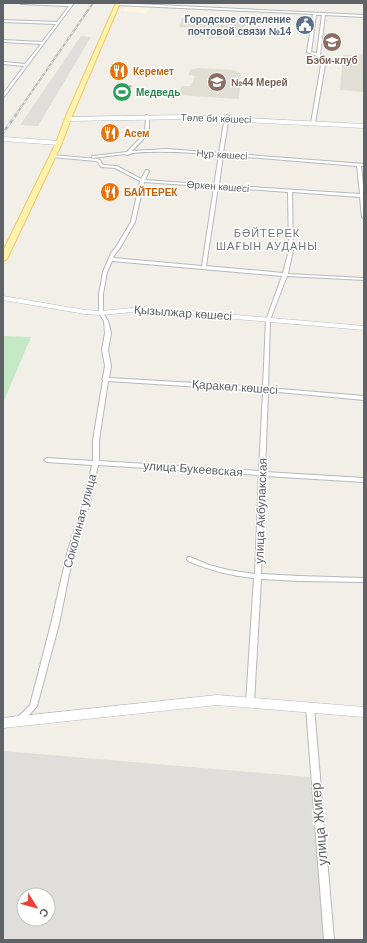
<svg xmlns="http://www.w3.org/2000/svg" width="367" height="943" viewBox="0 0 367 943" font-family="Helvetica,sans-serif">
  <rect width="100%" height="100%" fill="#f1efe8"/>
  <path fill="#fef7e0" d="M131 6 150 7 146 13 123 11 125 7Z"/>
  <path fill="#e0deda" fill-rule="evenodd" d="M81 36 91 37 38 126 20 125Z
    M3 751 310 777 324 940H3ZM24 895H48V919H24Z"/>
  <path fill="#e1ded6" d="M182 18 244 20 243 23H246L241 37 223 36 222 38 188 37 192 28 179 27Z
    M364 54V92L340 90 343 55Z
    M199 68 232 70 241 73 239 99 177 95 182 86H191L195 76 188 75 191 69Z"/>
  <path fill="#c5e8c5" d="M3 336 31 337 3 403Z"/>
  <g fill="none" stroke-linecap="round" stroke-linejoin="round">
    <g stroke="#b5b8bc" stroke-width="2">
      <path id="street" d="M20 3 71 4 72 3H74L4 97H3V94L24 66 3 64V62L25 64 41 44 3 42V40L42 42 56 24 3 22V20L57 22 69 6 21 4Z
        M117 3 364 15V17L325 15 320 55 325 65 315 123 313 124 311 123 321 65 317 56 307 52 313 14 116 5ZM316 15H322L317 53 311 52Z
        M146 115 149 116V133L132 151 167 149 219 153 225 116 227 115 229 116 223 153 364 164V166H361L364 195V218L362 217 360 197 292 192 293 250 288 274 364 278V280L287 276 270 320 268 388 364 396V400L268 391 265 472 364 478V482L265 476 261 574 299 576 364 578V582L299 581 261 579 254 703 253 705 250 706 247 705 246 703 254 578C231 576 209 570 188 561L187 559 188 557H190L209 565 228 570 255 574 259 475 98 465 90 502 74 550 59 624 37 706 22 723 19 724 16 723 15 721 16 719 30 705 51 624 68 550 84 502 92 465 47 462 44 460 47 458 93 461V440L103 380 102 379 103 378 105 366 102 350 105 333 104 321 99 313V294L103 272 111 253 116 247 131 222 140 181 115 168 101 167 98 162 96 161 52 157 50 156 52 155 97 159 100 160 103 165 117 166 141 179 146 170H148L149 171 145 180 214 185 219 155C196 153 172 151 149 152 142 152 133 152 127 155L125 154 92 158V156H93L127 152 145 133ZM223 155 357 166 360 194 219 185ZM144 182 214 187 202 266 113 258 115 254 120 248 135 222ZM218 187 288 192 289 250 283 273 206 266ZM112 261 282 276 266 320 263 387 109 378 111 366 108 350 111 333 108 321 103 313V294L107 272ZM108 381 263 391 259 471 99 461V440Z
        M310 704 313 705 314 707 334 940H324L306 707 307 705Z"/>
    </g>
    <g stroke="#b6babf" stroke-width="1">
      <path id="secondary" d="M187 115 364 124V128L187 119 68 121 65 119 68 117Z
        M3 137 59 141 62 143 59 145 3 141Z
        M3 296 85 310 101 311 143 307 364 326V330L143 311 101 315 85 314 3 300Z
        M217 695 364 707V717L217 705 3 728V718Z"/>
    </g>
    <g stroke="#f2c960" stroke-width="2">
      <path id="primary" d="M116 3H120L72 116 62 143 7 259 3 261V251L56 143 66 116Z"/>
    </g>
    <use href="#street" fill="#fff" fill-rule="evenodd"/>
    <use href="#secondary" fill="#fff" fill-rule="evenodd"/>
    <use href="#primary" fill="#fff2af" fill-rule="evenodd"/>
    <g stroke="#b6b7b8" stroke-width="2">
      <path id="rail-far1" d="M17 113 93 3"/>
    </g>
    <g stroke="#b6b7b8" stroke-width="2.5">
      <path id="rail" d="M3 133 18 112"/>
    </g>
    <use href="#rail-far1" stroke="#fff" stroke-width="1" stroke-dasharray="3" stroke-linecap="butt"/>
    <use href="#rail" stroke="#fff" stroke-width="1.5" stroke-dasharray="4" stroke-linecap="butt"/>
  </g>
  <path fill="#afaea9" d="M131 90 128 97 115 96V92Z"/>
  <path fill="#8f8d8a" d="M131 86V90L128 97V92Z"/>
  <path fill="#cccac5" stroke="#8f8d8a" d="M118 86H131L128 92H115Z"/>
  <defs>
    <g id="civic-disc" transform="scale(1)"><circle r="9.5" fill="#5c6f8a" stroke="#fff"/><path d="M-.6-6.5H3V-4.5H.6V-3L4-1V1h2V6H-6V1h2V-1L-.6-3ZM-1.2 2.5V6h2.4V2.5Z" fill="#fff"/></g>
    <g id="school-disc" transform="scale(1)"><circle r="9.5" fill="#8d6e63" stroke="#fff"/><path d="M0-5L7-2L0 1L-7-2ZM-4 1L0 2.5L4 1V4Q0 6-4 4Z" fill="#fff"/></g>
    <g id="restaurant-disc" transform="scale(1)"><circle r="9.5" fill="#e8710a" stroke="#fff"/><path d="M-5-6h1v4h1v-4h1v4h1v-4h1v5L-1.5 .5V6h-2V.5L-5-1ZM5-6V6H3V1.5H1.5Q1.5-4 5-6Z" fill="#fff"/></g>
    <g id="stadium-disc" transform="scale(1)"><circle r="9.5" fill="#2e9e5b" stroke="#fff"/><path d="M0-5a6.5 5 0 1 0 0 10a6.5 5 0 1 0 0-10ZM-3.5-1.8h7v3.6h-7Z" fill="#fff"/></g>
  </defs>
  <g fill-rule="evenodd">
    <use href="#civic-disc" x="305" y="25"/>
    <use href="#school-disc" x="332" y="42"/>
    <use href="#restaurant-disc" x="119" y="71"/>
    <use href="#school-disc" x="217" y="82"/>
    <use href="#stadium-disc" x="122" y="92"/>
    <use href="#restaurant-disc" x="110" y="133"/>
    <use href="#restaurant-disc" x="110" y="192"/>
  </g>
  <g text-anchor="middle" stroke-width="3" stroke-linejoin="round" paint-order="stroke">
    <g font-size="10" font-weight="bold" fill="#4e5e75" stroke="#fff" text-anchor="end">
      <text x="291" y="23">Городское отделение<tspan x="291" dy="12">почтовой связи №14</tspan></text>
    </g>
    <g font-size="10" font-weight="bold" fill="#785e54" stroke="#fff">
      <text x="332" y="64">Бэби-клуб</text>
      <text x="231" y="86" text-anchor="start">№44 Мерей</text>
    </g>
    <g font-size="10" font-weight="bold" fill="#c56008" stroke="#fff" text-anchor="start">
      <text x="133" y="75">Керемет</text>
      <text x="124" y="137">Асем</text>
      <text x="124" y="196">БАЙТЕРЕК</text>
    </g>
    <g font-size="10" font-weight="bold" fill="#27864d" stroke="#fff" text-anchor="start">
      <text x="136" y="96">Медведь</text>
    </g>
    <g font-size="10" fill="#5f6368" stroke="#fff">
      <text transform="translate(216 118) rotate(2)" y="4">Төле би көшесі</text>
      <text transform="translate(222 154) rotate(4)" y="4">Нұр көшесі</text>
      <text transform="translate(218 186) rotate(4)" y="4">Өркен көшесі</text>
    </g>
    <g font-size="11" letter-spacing="1" fill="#70757a" stroke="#fff">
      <text x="267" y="237">БӘЙТЕРЕК<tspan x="267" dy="13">ШАҒЫН АУДАНЫ</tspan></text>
    </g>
    <g font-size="12" fill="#5f6368" stroke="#fff">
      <text transform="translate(183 313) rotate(4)" y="4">Қызылжар көшесі</text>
      <text transform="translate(235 387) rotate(4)" y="4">Қаракөл көшесі</text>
      <text transform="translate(193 469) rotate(4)" y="4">улица Букеевская</text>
      <text transform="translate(261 511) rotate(-88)" y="4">улица Акбулакская</text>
      <text transform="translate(80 521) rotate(-75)" y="4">Соколиная улица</text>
    </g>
    <g font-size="14" fill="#5f6368" stroke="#fff">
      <text transform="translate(319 824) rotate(-95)" y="5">улица Жигер</text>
    </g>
  </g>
  <rect width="367" height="943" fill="none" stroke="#5f6368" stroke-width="8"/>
  <g transform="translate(36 907) rotate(126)"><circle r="19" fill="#ffffff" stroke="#bfc1c3"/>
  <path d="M0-3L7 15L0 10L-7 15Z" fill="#ea4335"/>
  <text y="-6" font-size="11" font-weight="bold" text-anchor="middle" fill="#5f6368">С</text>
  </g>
</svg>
